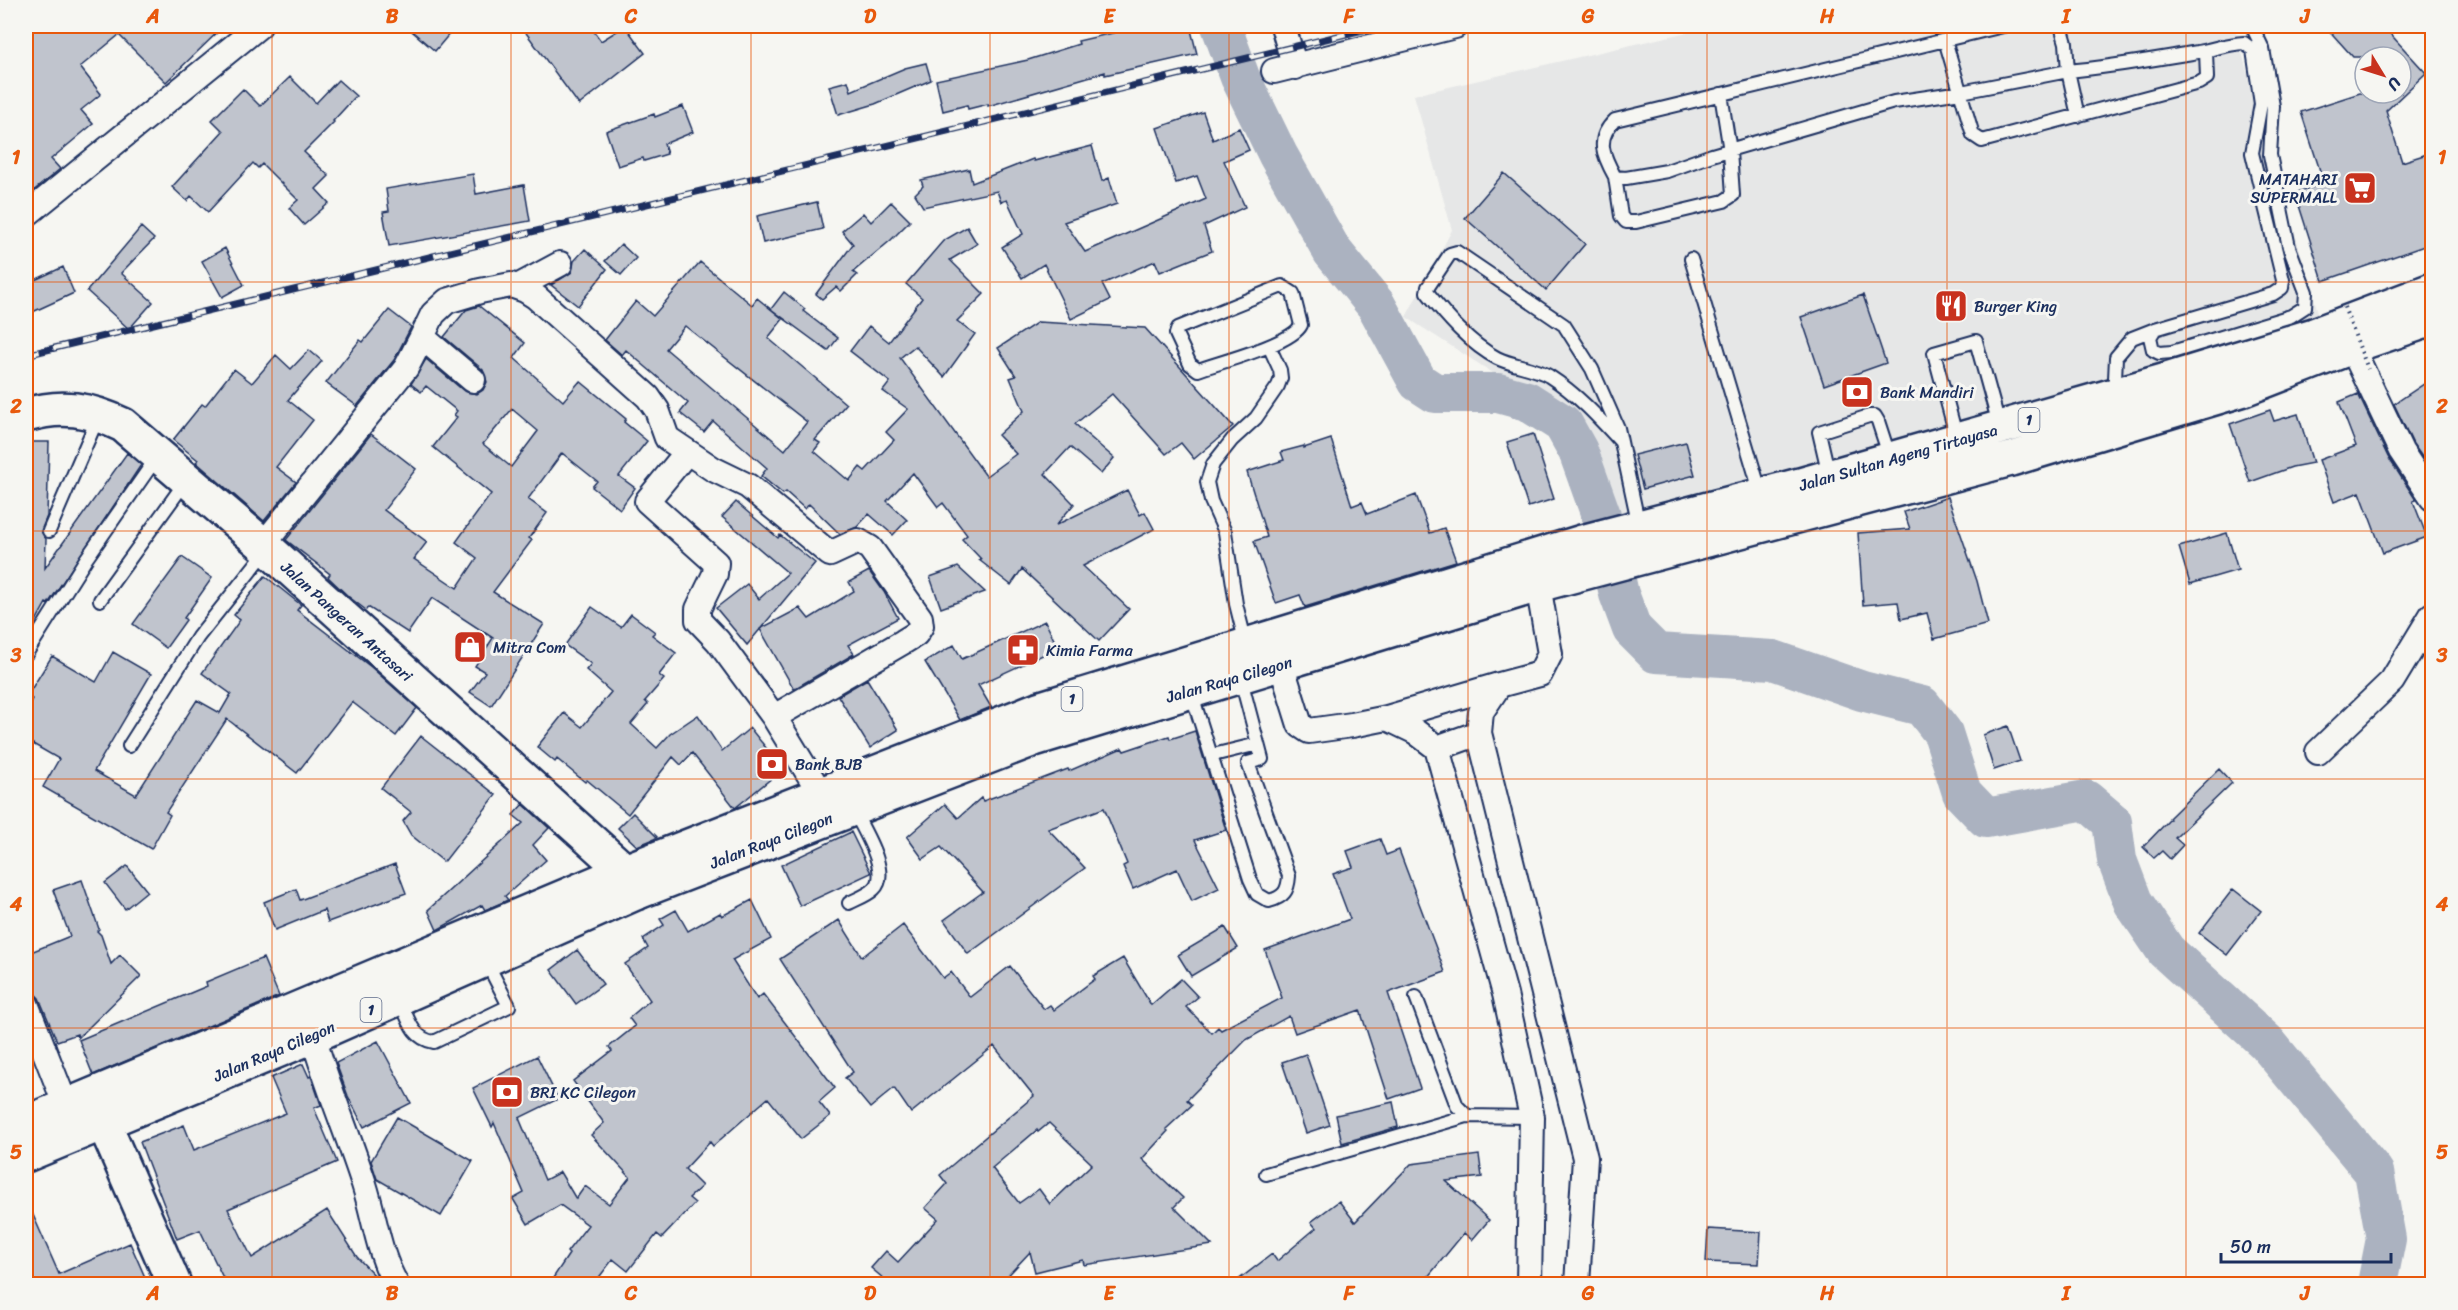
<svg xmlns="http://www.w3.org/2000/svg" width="2458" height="1310" viewBox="0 0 2458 1310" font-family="Sriracha,sans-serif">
  <rect width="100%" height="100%" fill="#f6f6f2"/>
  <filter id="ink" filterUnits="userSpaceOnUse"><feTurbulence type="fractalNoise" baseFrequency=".0167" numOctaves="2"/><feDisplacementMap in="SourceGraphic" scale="12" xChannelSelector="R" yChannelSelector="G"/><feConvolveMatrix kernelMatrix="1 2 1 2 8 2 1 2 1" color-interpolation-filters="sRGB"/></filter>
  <g filter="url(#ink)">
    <path fill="#e6e7e7" d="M1714 26H2234L2320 319 1589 526 1583 431 1406 317 1452 230 1414 95Z"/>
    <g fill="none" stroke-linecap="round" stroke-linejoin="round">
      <path stroke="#abb2c0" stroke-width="40" d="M1221 26 1240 77 1278 155 1332 251 1376 305 1418 382 1435 393H1498L1527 401 1563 424 1578 451 1601 515 1619 594 1632 629 1656 653 1773 660 1862 691 1922 706 1943 733 1962 793 1986 818 2086 800 2112 822 2117 860 2133 902 2166 951 2266 1042 2374 1172 2386 1239 2377 1284"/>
    </g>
    <path fill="#c0c4cd" stroke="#1b2f5e" stroke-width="1.5" fill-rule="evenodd" d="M36 26H224L166 82 119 35 80 67 101 94 81 110 93 124 51 159 60 169 26 197V34Z
      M406 26H456L435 51Z
      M521 26H590L601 41 625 26 645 53 579 105Z
      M1143 26H1190L1197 54 1105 75V72L988 106V104L968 109 967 105 943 111 936 80 1028 60 1079 44 1078 41Z
      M2325 26H2383L2426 73 2386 111 2402 162 2433 152V243L2323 281 2295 193 2324 183 2301 112 2360 93H2401V57H2353Z
      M926 63 931 80 875 104 838 115 829 86 848 81 851 91 905 68Z
      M290 77 316 103 338 80 356 96 333 121 334 122 304 152 329 176 316 189 329 203 304 225 289 208 298 200 262 164 258 168 253 163 208 212 191 196 187 201 172 187 223 131 212 120 243 89 260 106Z
      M683 106 693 132 664 144 667 154 644 161 643 158 618 166 606 131 654 114 655 117Z
      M1203 112 1213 140 1239 128 1249 150 1224 161 1245 207 1204 226 1212 251 1160 272 1155 261 1102 284 1110 300 1071 319 1044 264 1022 278 1002 247 1023 234 1007 200 1001 202 997 191 923 207 915 194 923 186 921 180 969 169 972 183 1033 159 1034 161 1092 146 1102 181 1109 178 1117 204 1064 222 1085 252 1206 199 1197 176 1176 183 1157 128Z
      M1504 173 1585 244 1546 290 1465 218Z
      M473 174 476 194 524 185 530 221 389 246 383 212 389 211 386 189Z
      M817 202 823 229 763 243 757 216Z
      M891 202 910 221 891 240 853 272 857 275 841 291 836 287 822 299 816 294 853 244 842 231 863 213 871 222Z
      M141 227 154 239 121 273 153 302 129 329 87 291Z
      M967 227 977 244 950 260 984 294 957 321 975 334 944 377 915 346 900 358 986 476 1016 454 998 435 1024 411 1010 378 1016 376 998 348 1038 322 1145 328 1233 426 1194 459 1181 443 1166 454 1112 394 1075 424 1114 458 1101 474 1070 447 1045 474 1074 504 1056 525 1127 490 1140 515 1145 512 1154 529 1083 566 1129 609 1099 641 1022 569 1011 585 979 560 981 559 962 539 967 535 943 503 938 507 913 473 887 501 907 520 893 535 869 514 857 527 840 534 809 504 805 509 786 492 783 494 761 476 767 468 713 421 704 432 680 413 688 403 626 350 622 355 605 340 636 301 653 316 700 262 752 305 757 298 783 319 768 338 846 404 815 440 820 443 814 451 849 481 860 467 865 471 894 440 886 432 908 409 883 391 890 382 850 351 869 326 889 342 922 298 906 284 943 241ZM685 326 807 422 785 450 666 349Z
      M621 244 636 258 621 275 605 261Z
      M225 248 244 285 222 297 202 261Z
      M585 249 607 269 578 306 551 285 572 272 574 261Z
      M63 267 74 293 26 315V284Z
      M784 292 805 309 803 311 838 338 828 351 771 309Z
      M1863 295 1886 363 1824 385 1801 317Z
      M479 306 525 343 514 358 563 401 580 381 626 419 624 422 647 441 619 476 635 488 620 509 592 487 597 481 562 453 528 499 547 513 529 538 532 540 493 592 544 624 491 706 470 692 485 672 475 666 493 638 432 598 408 633 368 607 366 610 349 597 328 577 330 574 286 540 371 434 416 469 384 510 427 542 414 559 457 588 477 558 456 542 491 494 433 447 457 417 454 415 457 411 426 386 421 392 411 384 426 359 464 391 477 394 483 390 487 382 483 370 444 337 466 310ZM512 409 538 431 511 467 483 444Z
      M389 310 411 327 394 360 357 406 326 383 360 340 363 342Z
      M309 350 322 361 288 400 313 420 276 467 296 482 264 521 196 462 198 460 173 440 202 404 205 406 234 369 252 383 276 355 291 369Z
      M2433 378V460L2427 464 2413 444 2394 404Z
      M2358 394 2388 457 2416 500 2413 501 2427 537 2383 553 2360 492 2334 502 2319 460 2356 446 2339 402Z
      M2270 410 2274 421 2298 414 2313 463 2292 467 2250 482 2230 424Z
      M1533 434 1554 499 1528 507 1507 442Z
      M1331 439 1352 506 1362 502 1367 514 1416 495 1430 533 1444 528 1456 561 1305 607 1300 595 1276 603 1254 541 1267 537 1247 472 1284 460 1281 452 1304 446V448Z
      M26 442H49L47 516 41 531 46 539 45 568 127 453 141 465 48 604 46 603 26 639Z
      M1686 442 1695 475 1643 489 1634 455Z
      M1948 497 1977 581 1988 624 1934 639 1927 613 1901 619 1898 602 1863 605 1858 533 1910 529 1904 512Z
      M736 502 778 538 780 535 815 563 747 645 716 608 747 584 759 599 788 573 722 517Z
      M2227 533 2238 570 2190 584 2179 547Z
      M182 557 212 578 184 618 186 620 166 648 133 624Z
      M958 567 985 592 941 608 930 577Z
      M869 571 884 592 898 618 848 645 854 654 794 689 760 629 800 608 809 619 854 591 849 582Z
      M265 576 301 605 297 610 371 667 417 708 396 736 352 702 297 773 227 719 166 812 170 815 151 849 43 787 59 759 26 740V710L32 699 27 696 52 656 96 682 113 652 151 674 94 771 136 795 197 700 220 713 231 694 202 673 240 620 234 615Z
      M592 607 621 627 631 614 655 632 652 635 676 653 659 675 664 679 645 701 648 704 631 724 657 748 670 734 698 715 722 751 750 728 783 769 735 808 692 753 681 765 673 757 628 814 587 780 585 782 557 759 555 762 537 747 564 713 582 727 611 692 586 670 591 664 565 645Z
      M1045 621 1058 648 978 685 991 707 960 720 925 662 954 645 962 659Z
      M867 679 898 730 870 748 838 696Z
      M2008 726 2020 761 1994 770 1983 735Z
      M1195 731 1226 830 1195 840 1219 888 1192 901 1177 869 1133 889 1123 866 1127 864 1104 808 1048 829 1085 868 968 954 944 920 983 892 941 847 923 859 907 837 945 804 958 818 981 798 983 801 1068 769 1069 771 1122 748 1124 751 1169 736 1170 739Z
      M421 736 496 795 444 862 411 835 403 821 411 812 381 788Z
      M2219 769 2232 783 2175 838 2183 845 2170 859 2162 851 2154 858 2143 847 2170 819 2169 818Z
      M523 804 549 828 533 845 546 860 505 896 508 900 485 910 482 905 437 930 428 910 523 823 513 815Z
      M633 813 657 837 654 839 637 846 618 828Z
      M851 832 871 873 800 906 781 865Z
      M1380 839 1386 855 1399 850 1445 972 1388 993 1420 1088 1389 1099 1360 1010 1295 1033 1289 1016 1246 1040 1187 1100 1192 1105 1166 1129 1168 1131 1142 1159 1183 1198 1174 1207 1212 1245 1084 1265 1083 1260 1035 1272 1030 1252 1000 1284H890L871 1268 886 1251 898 1262 938 1219 925 1208 947 1184 940 1175 1034 1096 994 1046 911 1113 894 1088 870 1108 845 1078 853 1072 780 959 839 920 862 957 903 925 943 978 951 972 970 997 1010 966 1044 1009 1050 1005 1054 1010 1095 979 1093 976 1123 958 1151 1005 1181 979 1198 997 1186 1007 1212 1033 1218 1027 1221 1030 1282 998 1265 950 1350 919 1333 874 1353 867 1347 851ZM1049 1123 1092 1164 1050 1204 1039 1189 1019 1203 992 1168 1037 1130 1038 1132Z
      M395 864 406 893 328 922 324 910 275 930 264 902 296 889 300 900Z
      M127 866 147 891 125 909 105 883Z
      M82 880 99 929 97 931 101 935 111 964 120 955 141 976 78 1038 77 1034 57 1041 39 998 34 993 26 990V954L70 936 53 890Z
      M2233 889 2261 911 2227 955 2199 933Z
      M752 900 771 939 732 960 757 999 763 994 835 1088 819 1102 830 1116 801 1139 768 1098 713 1146 710 1142 685 1169 702 1186 689 1198 695 1203 662 1238 657 1234 628 1271 613 1259 594 1284H549L569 1254 567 1252 588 1225 560 1205 528 1224 513 1199 524 1193 494 1123 492 1127 473 1088 537 1056 558 1099 519 1118 545 1180 560 1172 576 1199 585 1186 609 1204 630 1177 591 1135 604 1123 573 1081 612 1051 609 1047 635 1026 629 1018 650 1000 625 964 648 948 643 939 664 925 660 919 676 910 688 931 720 913 722 916Z
      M1225 927 1238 948 1191 976 1178 955Z
      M577 950 603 984 576 1004 551 970Z
      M263 958 279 996 93 1075 79 1040 207 986 206 982Z
      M378 1041 411 1103 364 1127 348 1096 336 1063Z
      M1306 1054 1330 1125 1306 1133 1282 1062Z
      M303 1064 309 1077 311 1076 321 1105 314 1108 337 1162 228 1209 252 1258 327 1210 357 1257 377 1278 380 1284H226L200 1230 177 1239 140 1142 184 1125 194 1150 286 1113 271 1078Z
      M1393 1102 1398 1127 1342 1143 1336 1115Z
      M397 1117 473 1161 441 1216 377 1179 371 1161Z
      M1479 1155 1482 1177 1446 1181 1489 1220 1472 1240 1464 1233 1422 1284H1233L1272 1254 1277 1261 1316 1228 1311 1222 1339 1201 1355 1222 1411 1164Z
      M26 1199 59 1274 130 1243 148 1284H26Z
      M1708 1229 1761 1232 1759 1264 1706 1262Z"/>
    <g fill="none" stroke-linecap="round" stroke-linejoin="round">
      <g stroke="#1b2f5e" stroke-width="16">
        <path id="lane" d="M2003 26 1615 120C1595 139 1603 155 1615 177L1626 178 1667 171 1712 155 1894 102 1961 92 2068 71 2066 43 2061 26
          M1945 40 1973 135 1982 141 2199 83 2207 78 2206 51
          M2078 116 2068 71C2112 67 2155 59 2198 52 2214 49 2228 44 2244 43L2253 50 2261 104 2252 153 2283 280 2282 288 2273 294 2155 329 2132 338 2116 357 2115 379 2120 392
          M1615 177 1621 216 1626 222H1636L1724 201 1733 195 1730 151 1721 94
          M1691 259 1761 494
          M1282 286 1293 293 1301 325C1292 344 1220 362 1198 370L1190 364 1176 334 1178 328Z
          M2155 329 2150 337 2153 350 2159 353 2172 352 2291 316 2305 307 2306 292 2289 247 2270 155 2273 106 2263 49 2252 26
          M1957 439 1934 353 1976 341 2000 428
          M1620 441C1598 417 1577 394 1549 376 1534 367 1513 366 1497 358 1470 344 1446 316 1427 292L1428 287 1450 254 1457 252 1564 325 1592 369 1618 428 1639 526
          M1829 475 1819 432 1869 416H1875L1878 421 1890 458
          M49 531 99 415
          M100 600 186 481
          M1246 644 1236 604 1225 532 1211 501 1207 482 1213 464 1232 440 1256 418 1278 386 1281 378 1280 370 1269 346
          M26 654 86 559 157 457
          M1191 692 1250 879 1257 894 1269 901C1284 897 1288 891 1289 876L1248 763 1262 759 1240 676
          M129 746 198 637 267 550
          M1213 755 1258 744
          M849 903C857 899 868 895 874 889 892 873 861 826 853 809
          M1416 997 1457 1106 1467 1116 1532 1117
          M400 1000C408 1018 412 1039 434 1042L509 1006 486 961
          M1266 1174 1467 1116"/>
      </g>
      <g stroke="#1b2f5e" stroke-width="28">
        <path id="street" d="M1283 26 1295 67
          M1274 71 1455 26
          M26 215 259 26
          M519 286 560 264
          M422 337 433 314 447 301 480 291 511 285 525 290 536 297 648 397 657 410 667 438 713 469 748 486 830 554 858 541 870 548 920 618 921 626 916 634 903 642 774 717 821 794
          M2352 348 2401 451 2432 498
          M687 452 647 501 716 563 715 574 698 609V620L718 641 774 717
          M263 545 406 368 422 337 473 380
          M1538 585 1550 654 1540 674 1499 685 1481 712 1479 733 1585 1158 1577 1284
          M1281 664 1300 725 1309 731 1352 725 1387 718 1416 732 1437 748 1505 994 1532 1117 1529 1284
          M1387 718 1499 685
          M1437 748 1479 733
          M2318 752 2392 681 2432 615
          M26 1004 66 1106
          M313 1036C327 1086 348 1134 364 1184 375 1218 378 1253 396 1284"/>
      </g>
      <g stroke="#1b2f5e" stroke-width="38">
        <path id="secondary" d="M26 415C62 404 89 409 123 425L268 549 625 871 638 892
          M92 1096 174 1284"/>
      </g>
      <g stroke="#1b2f5e" stroke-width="38">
        <path id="highway" d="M26 1123 625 871 1038 709 1582 542 1800 485 2163 381 2314 335 2432 290
          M26 1155 313 1036 638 892 1034 739 1538 585 2011 459 2241 390 2367 341 2432 319"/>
      </g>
      <use href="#lane" stroke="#f6f6f2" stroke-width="12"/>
      <use href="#street" stroke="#f6f6f2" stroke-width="24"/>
      <use href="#secondary" stroke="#f6f6f2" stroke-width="33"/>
      <use href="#highway" stroke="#f6f6f2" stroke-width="33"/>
      <g stroke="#1b2f5e" stroke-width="7">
        <path id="rail" d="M26 355 1379 26"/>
      </g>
      <use href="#rail" stroke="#f6f6f2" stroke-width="4.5" stroke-dasharray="14" stroke-linecap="butt"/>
      <path stroke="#1b2f5e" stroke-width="4" stroke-dasharray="1.5 4.5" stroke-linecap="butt" d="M2344 307 2368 369"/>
    </g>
  </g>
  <path fill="none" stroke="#e8590c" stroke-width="1.5" stroke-opacity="0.55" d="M272 26V1284M511 26V1284M751 26V1284M990 26V1284M1229 26V1284M1468 26V1284M1707 26V1284M1947 26V1284M2186 26V1284M26 282H2432M26 531H2432M26 779H2432M26 1028H2432"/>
  <defs>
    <g id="supermarket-square" transform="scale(1.725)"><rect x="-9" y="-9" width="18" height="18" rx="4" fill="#c8321e" stroke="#f6f6f2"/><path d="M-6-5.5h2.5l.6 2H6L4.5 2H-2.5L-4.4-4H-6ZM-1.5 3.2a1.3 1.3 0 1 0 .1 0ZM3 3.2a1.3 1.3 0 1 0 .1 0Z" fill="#fff"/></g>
    <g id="restaurant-square" transform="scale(1.725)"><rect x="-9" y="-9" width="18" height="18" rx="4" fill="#c8321e" stroke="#f6f6f2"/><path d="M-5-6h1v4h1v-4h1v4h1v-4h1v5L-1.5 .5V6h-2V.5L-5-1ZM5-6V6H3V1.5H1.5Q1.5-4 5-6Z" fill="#fff"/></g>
    <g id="bank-square" transform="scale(1.725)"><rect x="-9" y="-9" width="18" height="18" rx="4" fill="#c8321e" stroke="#f6f6f2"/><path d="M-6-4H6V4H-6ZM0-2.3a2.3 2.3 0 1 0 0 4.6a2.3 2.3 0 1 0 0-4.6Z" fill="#fff"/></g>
    <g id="shop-square" transform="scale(1.725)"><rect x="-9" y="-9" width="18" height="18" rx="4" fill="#c8321e" stroke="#f6f6f2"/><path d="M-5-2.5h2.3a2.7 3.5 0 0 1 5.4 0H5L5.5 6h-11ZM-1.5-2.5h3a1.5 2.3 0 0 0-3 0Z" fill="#fff"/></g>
    <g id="pharmacy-square" transform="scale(1.725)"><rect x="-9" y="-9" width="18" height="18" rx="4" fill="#c8321e" stroke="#f6f6f2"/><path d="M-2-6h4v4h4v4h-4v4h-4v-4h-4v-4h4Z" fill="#fff"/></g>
  </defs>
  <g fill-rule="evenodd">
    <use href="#supermarket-square" x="2360" y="188"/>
    <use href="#restaurant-square" x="1951" y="306"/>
    <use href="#bank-square" x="1857" y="392"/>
    <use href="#shop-square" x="470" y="647"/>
    <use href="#pharmacy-square" x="1023" y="650"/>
    <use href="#bank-square" x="772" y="764"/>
    <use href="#bank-square" x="507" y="1092"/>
  </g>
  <g text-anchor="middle" stroke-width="6" stroke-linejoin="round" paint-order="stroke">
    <g fill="#f6f6f2" stroke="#5d6b8a" stroke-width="1.5">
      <rect x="2018.5" y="408" width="21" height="24" rx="4.5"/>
      <rect x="1061.5" y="687" width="21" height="24" rx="4.5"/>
      <rect x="360.5" y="998" width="21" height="24" rx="4.5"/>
    </g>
    <g font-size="15" font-weight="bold" fill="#1b2f5e">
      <text x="2029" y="425">1</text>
      <text x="1072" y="704">1</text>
      <text x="371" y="1015">1</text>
    </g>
    <g font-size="16" fill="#1b2f5e" stroke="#f6f6f2" text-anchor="start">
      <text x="2337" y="185" text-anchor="end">MATAHARI<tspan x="2337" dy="18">SUPERMALL</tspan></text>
      <text x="1974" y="312">Burger King</text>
      <text x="1880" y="398">Bank Mandiri</text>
      <text x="493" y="653">Mitra Com</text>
      <text x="1046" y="656">Kimia Farma</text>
      <text x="795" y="770">Bank BJB</text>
      <text x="530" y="1098">BRI KC Cilegon</text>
    </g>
    <g font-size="16" fill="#1b2f5e" stroke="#f6f6f2">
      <text transform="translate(1898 457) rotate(-16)" y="6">Jalan Sultan Ageng Tirtayasa</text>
      <text transform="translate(347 621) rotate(42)" y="6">Jalan Pangeran Antasari</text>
      <text transform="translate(1229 679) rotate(-16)" y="6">Jalan Raya Cilegon</text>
      <text transform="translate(771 840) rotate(-21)" y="6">Jalan Raya Cilegon</text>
      <text transform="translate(274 1051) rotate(-23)" y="6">Jalan Raya Cilegon</text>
    </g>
  </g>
  <rect width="2458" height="1310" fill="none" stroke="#f6f6f2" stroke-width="66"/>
  <g transform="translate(2383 75) rotate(128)"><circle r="28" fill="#f6f6f2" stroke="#9ea6b7" stroke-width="1.5"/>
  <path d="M0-4.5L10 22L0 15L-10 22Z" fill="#c8321e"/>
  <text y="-9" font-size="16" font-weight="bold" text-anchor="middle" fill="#1b2f5e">U</text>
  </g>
  <path d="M2221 1253v9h170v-9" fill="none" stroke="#1b2f5e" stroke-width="3"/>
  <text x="2230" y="1253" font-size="18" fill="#1b2f5e" stroke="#f6f6f2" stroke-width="4.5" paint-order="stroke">50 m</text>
  <rect x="33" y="33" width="2392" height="1244" fill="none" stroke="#e8590c" stroke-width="2"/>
  <g font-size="20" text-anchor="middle" font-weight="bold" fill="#e8590c">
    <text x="153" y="23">A</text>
    <text x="392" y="23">B</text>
    <text x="631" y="23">C</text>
    <text x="870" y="23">D</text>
    <text x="1109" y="23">E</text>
    <text x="1349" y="23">F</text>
    <text x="1588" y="23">G</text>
    <text x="1827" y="23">H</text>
    <text x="2066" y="23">I</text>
    <text x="2305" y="23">J</text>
    <text x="16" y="164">1</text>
    <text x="2442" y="164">1</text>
    <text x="16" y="413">2</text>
    <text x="2442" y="413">2</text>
    <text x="16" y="662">3</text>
    <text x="2442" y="662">3</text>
    <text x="16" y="911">4</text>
    <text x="2442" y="911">4</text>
    <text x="16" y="1159">5</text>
    <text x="2442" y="1159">5</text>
    <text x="153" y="1300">A</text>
    <text x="392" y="1300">B</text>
    <text x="631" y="1300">C</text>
    <text x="870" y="1300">D</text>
    <text x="1109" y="1300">E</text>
    <text x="1349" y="1300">F</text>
    <text x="1588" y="1300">G</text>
    <text x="1827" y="1300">H</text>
    <text x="2066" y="1300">I</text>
    <text x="2305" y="1300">J</text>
  </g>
</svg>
